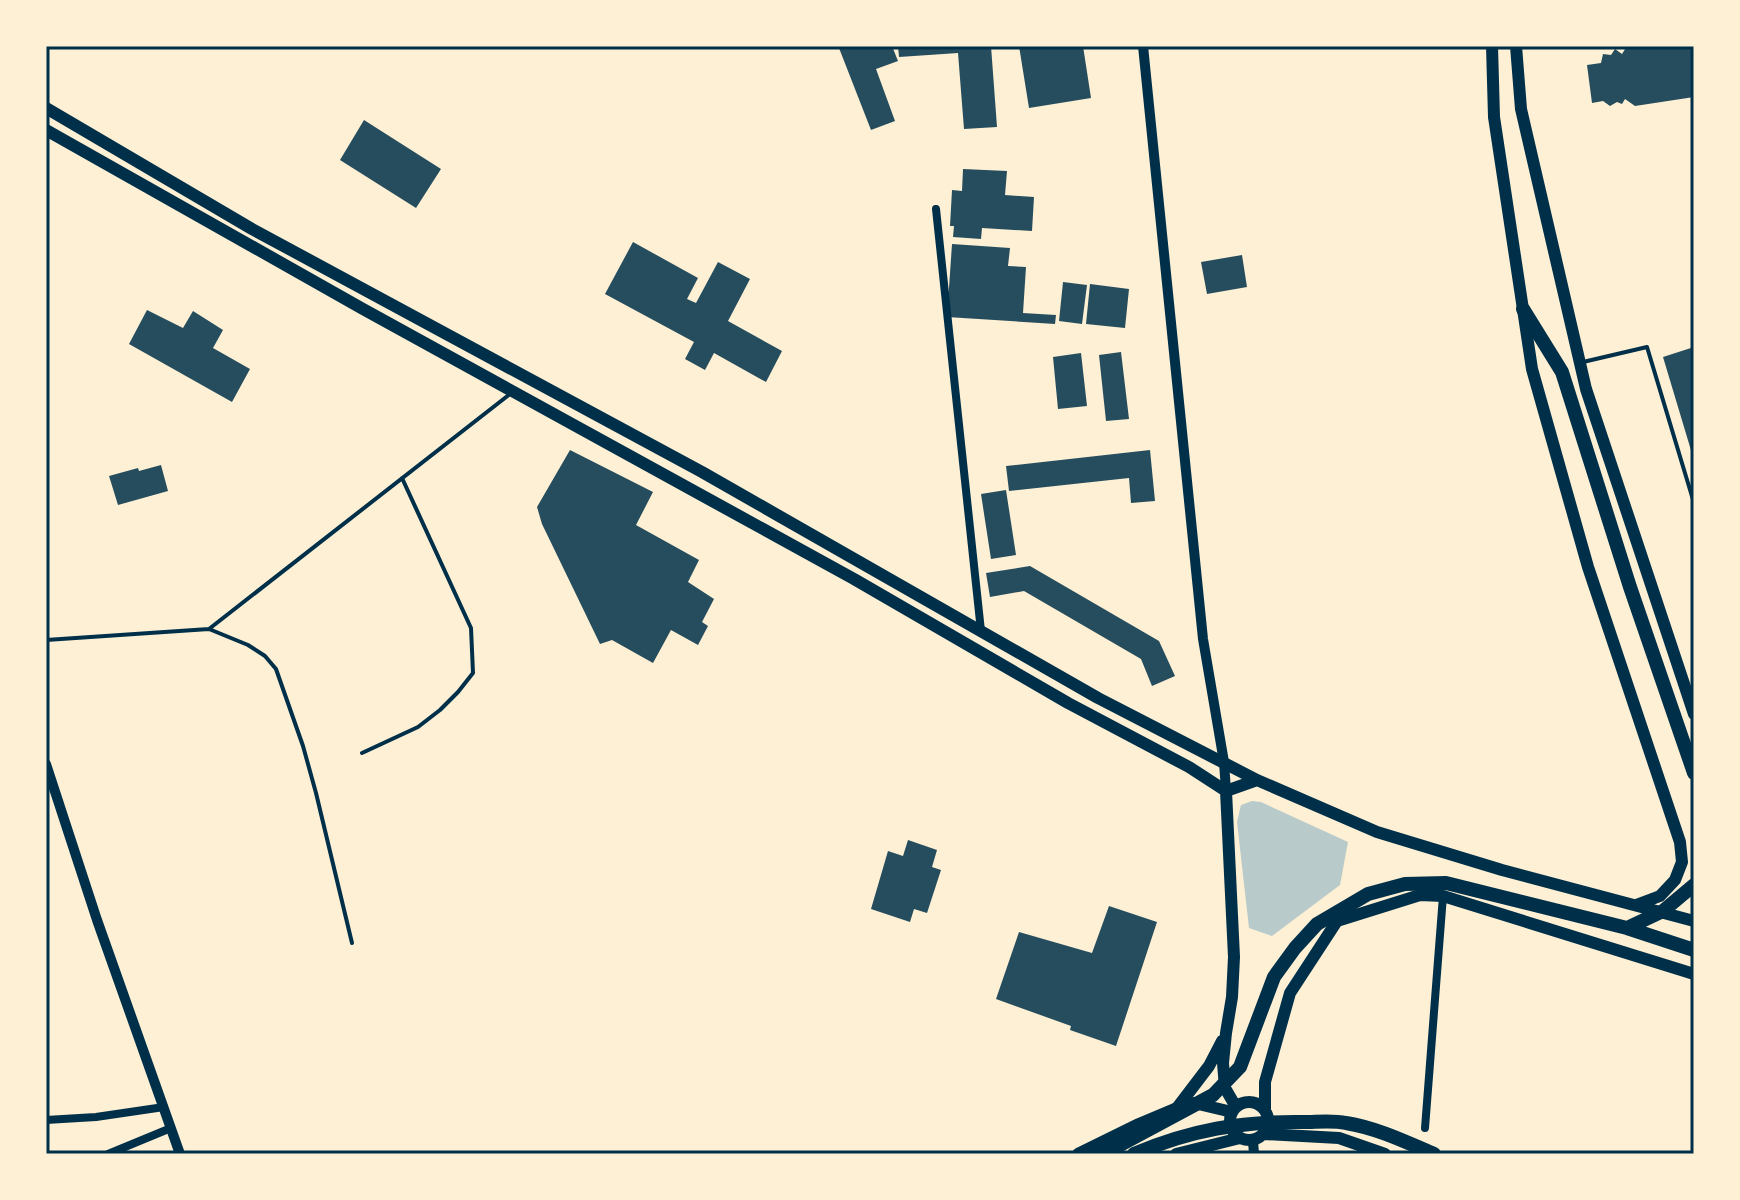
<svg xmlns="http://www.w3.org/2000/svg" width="1740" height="1200" viewBox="0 0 1740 1200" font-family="'DejaVu Sans',sans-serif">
  <rect width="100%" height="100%" fill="#fdf0d5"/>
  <path fill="#b9caca" d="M1252 801 1261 802 1348 842 1340 885 1272 936 1249 928 1237 822 1241 805Z"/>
  <path fill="#264d5e" d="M845 46H892L898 61 876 69 895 121 871 130 839 48Z
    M898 46H991L997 127 964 129 958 53 899 57Z
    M1019 46H1083L1091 98 1029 108Z
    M1627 46H1694V97L1635 106 1625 99 1622 104 1617 102 1610 106 1603 101 1592 103 1587 65 1601 63 1603 54 1611 55 1615 49 1622 54Z
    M364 120 441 169 416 208 340 160Z
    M963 169 1007 171 1005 195 1034 197 1032 231 982 228 981 239 953 237 954 226H950L952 190 962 191Z
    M633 242 698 278 687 299 696 303 718 262 750 279 728 321 782 351 766 382 714 353 705 370 685 359 694 342 605 294Z
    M952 244 1010 248 1008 266 1026 267 1023 313 1056 315 1055 324 947 317Z
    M1242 255 1247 287 1207 294 1201 262Z
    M1063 282 1087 285 1082 324 1059 321Z
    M1090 284 1129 289 1125 328 1086 324Z
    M147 310 183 328 193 311 223 330 213 348 250 369 232 402 129 344Z
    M1694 347V457H1693L1663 357Z
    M1121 352 1129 419 1106 421 1099 355Z
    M1081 353 1087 406 1058 409 1053 357Z
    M570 450 653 492 636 525 699 560 688 582 714 599 702 622 708 626 698 645 671 630 653 663 612 640 600 644 542 524 537 507Z
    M1150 450 1155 501 1131 503 1129 478 1009 491 1006 466Z
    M161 465 168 491 118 505 109 476 138 468 139 471Z
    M1006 490 1016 555 991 559 981 494Z
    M1030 566 1159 641 1175 676 1152 686 1141 659 1024 591 990 597 986 573Z
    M908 840 937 850 932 867 941 870 927 913 914 909 910 922 871 909 888 851 903 856Z
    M1109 906 1157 922 1116 1046 1070 1030 1071 1026 996 999 1019 932 1092 953Z"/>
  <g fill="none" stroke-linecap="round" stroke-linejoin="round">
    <path stroke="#003049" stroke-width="4" d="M1583 362 1647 347 1694 503
      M209 629 510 394
      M46 640 209 629 248 645 265 656 276 669 303 746 316 793 352 943
      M362 753 418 727 440 710 458 692 473 673 471 628 402 478"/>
    <path stroke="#003049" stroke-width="8" d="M936 209 981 631
      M46 1120 96 1117 164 1107
      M1425 1128 1443 896
      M108 1154 171 1128"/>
    <path stroke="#003049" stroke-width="10" d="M1143 46 1203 639 1224 762 1226 791
      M46 764 97 920 180 1154
      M1253 1141 1254 1154"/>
    <path stroke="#003049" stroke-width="12" d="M1194 1103 1232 1112
      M1078 1154 1139 1124 1177 1108
      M1176 1154 1240 1138"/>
    <path stroke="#003049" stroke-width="12" d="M1492 46 1494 117 1532 369 1588 567 1680 842 1682 862 1675 880 1660 896 1636 905
      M1516 46 1521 109 1586 389 1694 714
      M46 108 252 229 702 472 1098 698 1257 780 1377 832 1502 870 1694 921
      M46 130 363 309 854 579 1068 703 1189 767 1226 791
      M1226 791 1234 957 1232 997 1226 1033 1223 1063 1225 1088 1236 1107
      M1226 791 1257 780
      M1230 1121a19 19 0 1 1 38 0a19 19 0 1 1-38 0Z
      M1177 1108 1209 1066 1222 1041
      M1265 1110V1082L1290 993 1337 921 1420 895 1443 896 1694 974
      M1264 1134 1339 1138 1385 1154"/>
    <path stroke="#003049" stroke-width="14" d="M1523 309 1562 372 1630 587 1694 773
      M1627 928 1663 911 1694 885
      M1103 1154 1213 1095 1240 1067 1274 977 1295 948 1317 924 1368 894 1405 884 1446 883 1627 928 1694 950
      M1134 1154C1190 1130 1242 1121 1303 1122 1317 1122 1333 1120 1346 1123 1377 1128 1406 1142 1434 1154"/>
  </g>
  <rect width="1740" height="1200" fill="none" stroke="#fdf0d5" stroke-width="96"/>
  <rect x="48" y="48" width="1644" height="1104" fill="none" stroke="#003049" stroke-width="3"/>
</svg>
